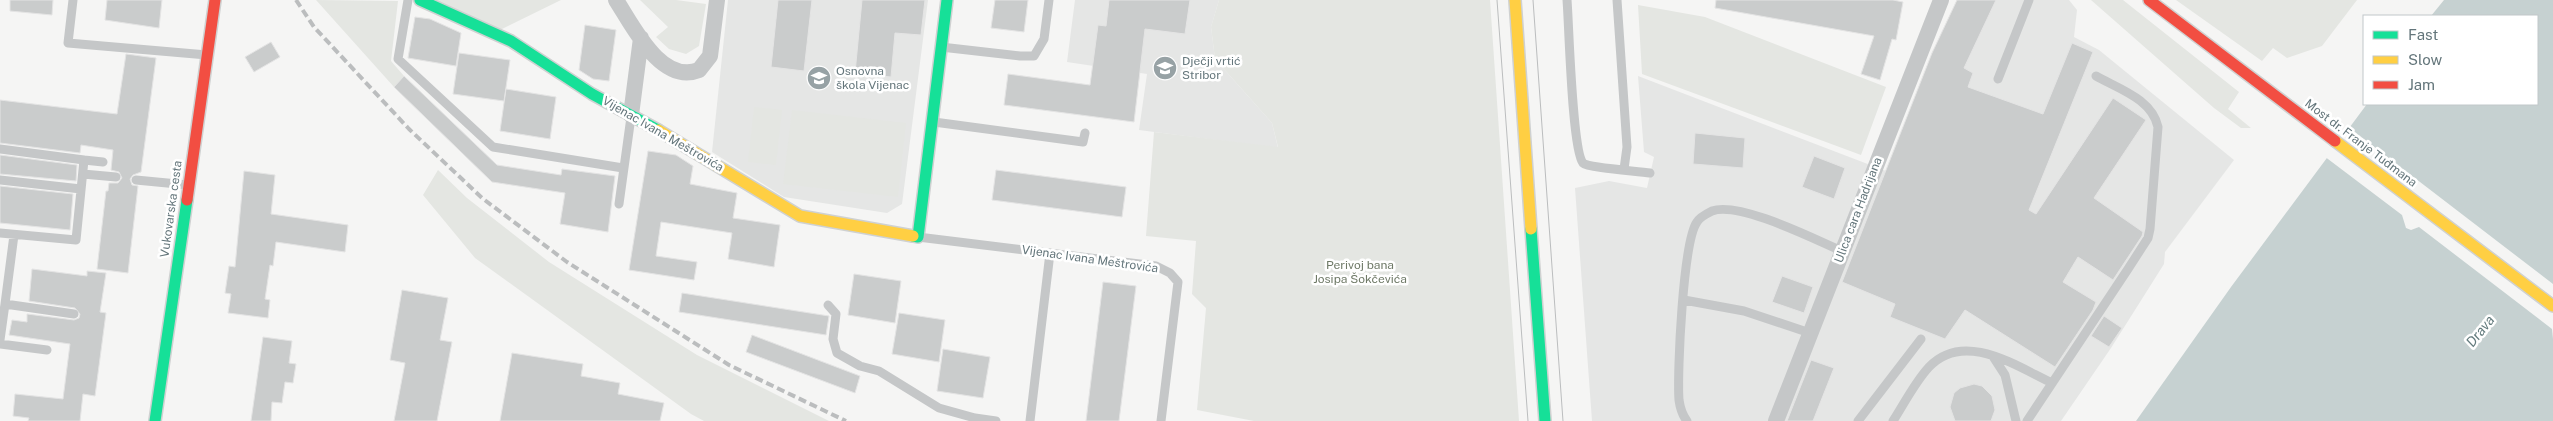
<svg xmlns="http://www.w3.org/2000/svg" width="2553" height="421" viewBox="0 0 2553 421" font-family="'Public Sans',sans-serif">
  <rect width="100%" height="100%" fill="#f5f5f4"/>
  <path fill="#e5e6e5" d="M728 0H928L902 204 887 213 784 197 712 152Z
    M1075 0H1219L1211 27 1215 59 1272 123 1278 148 1139 130 1147 74 1067 62Z
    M1957 0H2069L2077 10 2074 37 2099 50 2234 160 2165 252 2164 264 2111 348 2061 421H1592L1575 188 1609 181 1647 188 1654 157 1644 152 1638 76 1886 171 1932 53Z"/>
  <path fill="#e4e6e2" d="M316 0 398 1 391 61 404 76 394 87Z
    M434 0H561L500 30Z
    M640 0H676L706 4 699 46 686 54 669 49 656 37 668 27Z
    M1219 0H1490L1519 421H1254L1197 410 1206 308 1192 294 1196 241 1146 236 1154 132 1278 147 1272 123 1215 59 1211 27Z
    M2091 0H2123L2239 92 2228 109 2251 128H2241L2214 108Z
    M2176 0H2357L2322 46 2287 58 2273 48 2262 61Z
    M1638 5 1705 17 1886 87 1861 155 1642 74Z
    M754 107 782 110 776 165 748 162Z
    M792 110 906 123 898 197 783 184Z
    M438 170 467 198 549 262 697 355 829 421H704L691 414 475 258 423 195Z"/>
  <path fill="#c6d1d1" d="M2444 0H2553V421H2136L2231 287 2367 104H2537V16H2431Z"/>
  <path fill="#f5f5f4" d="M2347 126 2553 284V339L2552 329 2419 227 2411 230 2406 228 2402 215 2324 156Z"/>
  <path fill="#cacccc" stroke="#e4e4e4" d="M10 0H53L52 15 10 11Z
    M107 0H162L159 28 105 20Z
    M778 0H812L804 71 771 67Z
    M862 0H925L921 35 895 33 891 77 855 73Z
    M995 0H1028L1024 32 991 28Z
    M1109 0H1190L1185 34 1145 29 1134 122 1004 105 1008 74 1090 85 1098 25 1106 26Z
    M1716 0H1893L1903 2 1896 40 1892 39 1880 80 1861 74 1874 36 1715 8Z
    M1957 0H1996L1964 68 1973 73 1968 87 2043 114 2072 43 2093 52 2029 210 2036 214 2113 98 2146 120 2094 198 2143 232 2142 236 2113 280 2078 257 2063 282 2096 302 2093 310 2055 367 1965 310 1945 339 1890 317 1895 304 1842 282 1932 53Z
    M415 17 430 19 461 33 456 66 408 58Z
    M585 25 616 30 609 81 593 79 579 70Z
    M271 42 280 57 254 72 245 57Z
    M459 53 510 60 504 101 453 94Z
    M126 54 156 58 141 172 133 175 130 179 132 185 138 186 128 273 97 269 106 191H108L109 183H118L122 178 119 172 111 170 113 150 81 145 80 153 0 143V100L117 114Z
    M404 76 497 165 561 175 562 169 615 176 608 232 560 224 565 193 492 182 394 87Z
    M506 89 556 97 550 139 500 131Z
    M1695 133 1745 138 1743 168 1693 164Z
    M648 151 676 155 693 166 690 184 737 193 733 218 780 225 774 267 728 259 732 233 661 222 656 256 697 262 694 280 629 270Z
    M0 155 77 165 76 181 0 174Z
    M1814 156 1845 168 1834 199 1802 187Z
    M996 170 1126 187 1122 217 992 200Z
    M244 171 275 175 271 214 348 225 345 252 276 242 273 266 270 265 265 299 270 300 268 318 228 313 231 294 225 293 229 266 235 267Z
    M0 186 73 194 70 230 0 223Z
    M32 269 87 276V271L106 273 100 312 106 313 95 396 83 394 80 421H28L29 418 13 416 15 394 63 399 70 344 9 335 12 320 27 322V314L74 320 79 318 80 314 75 308 29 301Z
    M854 274 901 281 895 323 848 315Z
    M1782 276 1813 287 1804 313 1772 302Z
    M1103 282 1136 286 1119 421H1086Z
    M402 290 448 298 440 340 452 342 437 421H394L405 363 390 360Z
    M682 293 829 316 826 335 679 312Z
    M899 313 945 320 939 362 892 354Z
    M2104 316 2122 328 2109 347 2091 336Z
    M752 335 860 376 855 393 746 352Z
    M263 337 292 341 289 363 296 364 293 383 285 382 282 403 272 402 271 421H251Z
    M943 349 990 357 983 398 937 391Z
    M512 353 583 364 581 376 620 383 618 394 664 403 660 421H500Z
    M1811 360 1834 368 1813 421H1787Z
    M1974 384 1982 386 1992 396 1995 410 1991 421H1955L1950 407 1954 393 1960 388Z"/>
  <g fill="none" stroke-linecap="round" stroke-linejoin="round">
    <g stroke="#cfd1d1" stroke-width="14">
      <path id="fast" d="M420 0 511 41 592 94 658 130
        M1531 229 1545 421
        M913 236 918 237 947 0
        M155 421 187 200"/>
    </g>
    <g stroke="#cfd1d1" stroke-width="14">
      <path id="slow" d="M1515 0 1531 229
        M658 130 800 216 913 236
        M2335 141 2553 306"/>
    </g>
    <g stroke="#cfd1d1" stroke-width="14">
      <path id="jam" d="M2149 0 2335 141
        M187 200 215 0"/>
    </g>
    <path stroke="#c5c7c8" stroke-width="9" d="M73 0 68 43 207 55
      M408 0 398 59 493 147 623 168
      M1567 0C1569 24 1572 150 1583 163 1588 168 1638 171 1650 173
      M1617 0 1627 147 1624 169
      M941 47 1020 56H1034L1044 39 1049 0
      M1998 79 2029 0
      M934 122 1083 142 1085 133
      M0 149 84 160
      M83 174 116 177
      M0 180 81 189
      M136 180 188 185
      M619 204 631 117
      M0 233 76 240 84 160 103 162
      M14 235 5 304 74 314
      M918 237 1156 266 1170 273 1178 282 1161 421
      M1684 300 1744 311 1810 333
      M828 305 836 314 833 339 837 353 860 366 879 371 939 408 975 418 996 421
      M0 340 5 304
      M0 344 47 350
      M1994 358 2005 375 2016 421
      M1030 421 1050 253
      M1687 421C1683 416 1680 407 1679 400 1677 373 1683 241 1697 222 1699 218 1708 213 1712 211 1739 201 1814 239 1842 251
      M1858 421 1921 339
      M1893 421C1904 404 1915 382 1929 367 1964 330 2016 366 2052 383
      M2027 421 2128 269 2148 238 2150 229 2158 127C2152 99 2119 89 2096 76"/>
    <path stroke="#c5c7c8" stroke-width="16" d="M616 0C633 26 661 85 699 70L710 56 717 0
      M631 115 641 38
      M1776 421 1941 0"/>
    <use href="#fast" stroke="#16e098" stroke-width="11"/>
    <use href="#slow" stroke="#ffcf43" stroke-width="11"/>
    <use href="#jam" stroke="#f24e42" stroke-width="11"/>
    <path stroke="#bbbdbe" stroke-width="1" d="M1497 0 1528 421
      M1533 0 1563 421"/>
    <path stroke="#bbbdbe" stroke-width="4" stroke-dasharray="8 4" stroke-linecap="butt" d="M296 0 314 27 409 129 482 198 567 262 729 365 846 421"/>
  </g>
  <defs>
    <g id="school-disc" transform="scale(1.25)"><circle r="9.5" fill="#97a2a5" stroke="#fff"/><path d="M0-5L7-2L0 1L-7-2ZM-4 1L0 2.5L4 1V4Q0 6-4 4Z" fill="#fff"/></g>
  </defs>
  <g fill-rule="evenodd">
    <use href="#school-disc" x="1165" y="68"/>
    <use href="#school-disc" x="819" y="78"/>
  </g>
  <g text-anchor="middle" stroke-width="5" stroke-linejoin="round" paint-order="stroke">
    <g font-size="12" fill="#64767b" stroke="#fff" text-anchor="start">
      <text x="1182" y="65">Dječji vrtić<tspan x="1182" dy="14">Stribor</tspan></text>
      <text x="836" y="75">Osnovna<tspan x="836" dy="14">škola Vijenac</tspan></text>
    </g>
    <g font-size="12" fill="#64767b" stroke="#fff">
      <text transform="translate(663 134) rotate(30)" y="4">Vijenac Ivana Meštrovića</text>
      <text transform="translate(2361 143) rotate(37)" y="4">Most dr. Franje Tuđmana</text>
      <text transform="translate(171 209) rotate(-82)" y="4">Vukovarska cesta</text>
      <text transform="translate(1858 210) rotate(-69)" y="4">Ulica cara Hadrijana</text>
      <text transform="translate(1090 259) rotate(8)" y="4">Vijenac Ivana Meštrovića</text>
    </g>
    <g font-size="12" fill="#6e7966" stroke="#fff">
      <text x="1360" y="269">Perivoj bana<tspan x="1360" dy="14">Josipa Šokčevića</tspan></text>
    </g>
    <g font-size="14" font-style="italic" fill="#637b7d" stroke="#fff">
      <text transform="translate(2480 331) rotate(-51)" y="5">Drava</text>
    </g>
  </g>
  <rect x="2363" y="15" width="175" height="90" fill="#ffffff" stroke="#c1c8ca"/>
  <rect x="2373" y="31" width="25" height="8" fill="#16e098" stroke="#c1c8ca"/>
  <text x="2408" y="40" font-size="15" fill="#64767b">Fast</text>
  <rect x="2373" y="56" width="25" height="8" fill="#ffcf43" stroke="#c1c8ca"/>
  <text x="2408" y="65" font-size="15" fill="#64767b">Slow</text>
  <rect x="2373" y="81" width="25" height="8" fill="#f24e42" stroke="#c1c8ca"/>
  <text x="2408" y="90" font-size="15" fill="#64767b">Jam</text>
</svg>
